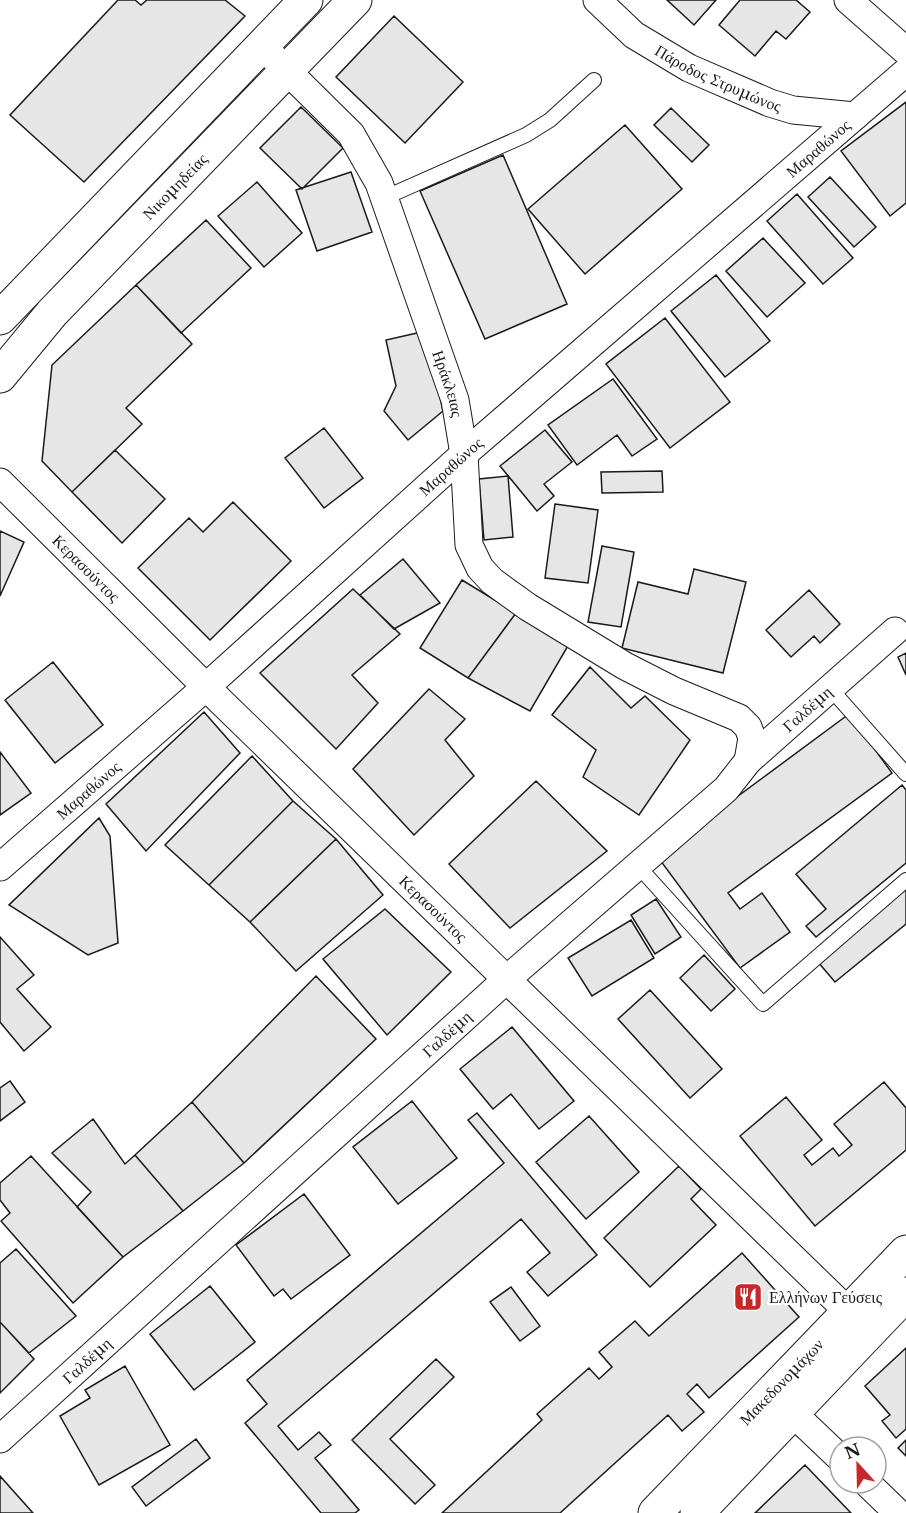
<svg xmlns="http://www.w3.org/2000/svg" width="906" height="1513" viewBox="0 0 906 1513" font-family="'Libre Baskerville',serif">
  <rect width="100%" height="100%" fill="#fff"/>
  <path fill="#e6e6e6" stroke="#1a1a1a" stroke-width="1.5" d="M118 0H135L141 5 147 0H225L245 16 84 182 10 115Z
    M667 0H716L694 25Z
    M740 0H796L810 12 786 39 776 31 755 56 719 25Z
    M394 16 463 82 405 143 336 77Z
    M906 102V203L890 216 841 151Z
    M301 107 343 148 302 189 260 148Z
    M671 108 709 145 692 162 654 125Z
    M625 125 682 189 585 274 528 209Z
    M503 155 567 304 485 339 420 191Z
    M351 172 372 232 317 251 296 190Z
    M830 177 876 227 854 247 808 197Z
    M257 182 302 233 264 267 218 216Z
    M797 194 853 258 823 284 767 221Z
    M206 220 251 268 181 333 136 285Z
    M763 238 805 283 767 317 726 271Z
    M716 275 770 341 725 377 671 311Z
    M136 285 192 344 126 408 142 424 72 492 42 461 52 365Z
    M665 318 730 402 670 448 606 364Z
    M426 331 443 411 408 440 384 411 396 386 386 340Z
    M613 379 657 439 632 456 617 435 577 465 548 425Z
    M324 428 363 478 324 508 285 458Z
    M545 430 572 462 544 484 554 496 537 511 500 466Z
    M115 450 165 499 122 543 72 492Z
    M662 471 663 492 602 493 601 472Z
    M508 476 513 537 484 540 479 479Z
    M233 502 291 561 210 640 138 568 189 518 203 532Z
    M555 504 598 510 588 583 545 578Z
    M0 531 24 542 0 596Z
    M602 546 634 552 621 627 588 622Z
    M403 559 440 603 394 629 360 595Z
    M694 569 746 582 723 673 622 648 638 582 688 594Z
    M462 580 516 613 468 678 420 648Z
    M353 589 400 634 352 675 378 703 336 749 260 673Z
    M809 590 840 624 820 643 814 636 791 657 766 630Z
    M516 613 569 644 530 711 468 678Z
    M906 653V675L898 657Z
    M53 662 103 725 55 763 5 700Z
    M590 667 631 708 645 696 690 740 639 815 583 777 596 750 552 715Z
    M429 689 465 719 445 740 474 776 414 835 353 769Z
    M204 712 240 753 146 851 106 804Z
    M849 714 892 773 728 893 740 909 762 893 790 932 740 968 657 856Z
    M0 752 31 793 0 815Z
    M252 756 293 801 209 885 165 845Z
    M536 781 607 851 510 928 449 864Z
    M902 785 906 790V863L816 937 806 926 826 909 796 874Z
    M293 801 336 839 250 922 209 885Z
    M99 818 110 836 118 943 88 955 9 905Z
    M336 839 383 895 296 971 250 922Z
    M906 889V924L835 982 818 962Z
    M656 899 681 937 655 954 631 915Z
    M385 909 451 972 387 1035 323 959Z
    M631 920 654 958 592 996 568 958Z
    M0 937 34 975 17 989 51 1027 24 1051 0 1022Z
    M704 955 735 989 711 1011 680 978Z
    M316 976 376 1039 244 1163 192 1102Z
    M650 990 722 1069 690 1098 618 1019Z
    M512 1027 574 1101 539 1129 511 1094 493 1109 460 1069Z
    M10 1081 25 1102 0 1121V1088Z
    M884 1082 906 1108V1150L815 1226 740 1136 786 1097 822 1140 804 1155 812 1165 833 1148 839 1156 852 1145 834 1124Z
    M412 1101 457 1158 398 1204 353 1147Z
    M192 1102 244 1163 183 1211 135 1155Z
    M477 1113 597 1255 548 1296 527 1272 550 1253 521 1219 278 1426 298 1450 319 1432 331 1445 315 1458 359 1510 355 1513H321L245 1423 267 1404 247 1380 504 1163 468 1120Z
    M589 1116 639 1172 586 1219 536 1162Z
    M93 1119 125 1164 135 1155 183 1211 123 1257 77 1207 91 1192 52 1153Z
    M31 1156 123 1257 73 1303 1 1221 10 1213 0 1200V1183Z
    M679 1166 701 1189 691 1199 716 1225 650 1287 604 1238Z
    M304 1194 350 1255 291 1299 283 1289 274 1296 236 1245Z
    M16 1249 76 1316 29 1353 0 1322V1263Z
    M742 1253 799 1317 709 1398 697 1384 687 1394 704 1412 682 1431 668 1415 560 1513H442L542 1420 537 1414 589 1368 599 1379 612 1367 599 1352 635 1321 649 1336Z
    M210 1286 255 1342 194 1390 150 1334Z
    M511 1287 540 1326 520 1341 490 1302Z
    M0 1322 34 1359 0 1393Z
    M906 1348V1429L896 1438 882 1421 890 1415 865 1386Z
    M436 1359 454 1377 390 1439 435 1485 415 1504 352 1440Z
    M125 1366 170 1445 99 1485 60 1416 90 1398 85 1390Z
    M196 1439 210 1458 146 1506 132 1487Z
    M906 1440V1456L898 1448Z
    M805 1465 851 1513H755Z
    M0 1476 33 1513H0Z"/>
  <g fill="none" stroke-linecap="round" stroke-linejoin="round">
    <g stroke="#1a1a1a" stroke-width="16">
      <path id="lane" d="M384 198 526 135 550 120 594 80
        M830 688 906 774
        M638 866 763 1004 906 880"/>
    </g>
    <g stroke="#1a1a1a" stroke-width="29">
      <g id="street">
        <path id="s1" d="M597 0 634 35 689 68 770 103 793 110 855 116"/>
        <path d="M848 0 906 51"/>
        <path id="s2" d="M262 46 351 134 379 183 455 400 464 454 469 545 480 568 492 581 528 607 625 666 674 691 739 718 748 727 752 738 748 761"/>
        <path id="s3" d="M0 482 206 687 863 1326"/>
        <path id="s4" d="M0 867 206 687 464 454 906 72"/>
        <path d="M778 1399 840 1458"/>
        <path id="s5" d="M0 1439 507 979 726 789 748 761 895 631"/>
        <path d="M867 1483 898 1513"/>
      </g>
    </g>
    <g stroke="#1a1a1a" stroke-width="35">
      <g id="secondary">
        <path d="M0 318 306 0"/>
        <path id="s6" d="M0 376 52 313 355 0"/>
        <path id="s7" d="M655 1513 906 1252"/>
        <path d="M697 1513 906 1294"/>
      </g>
    </g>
    <use href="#lane" stroke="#fff" stroke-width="14"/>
    <use href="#street" stroke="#fff" stroke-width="27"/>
    <use href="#secondary" stroke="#fff" stroke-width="33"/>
  </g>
  <defs>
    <g id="restaurant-square" transform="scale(1.5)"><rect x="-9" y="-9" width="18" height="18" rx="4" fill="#c62828" stroke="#fff"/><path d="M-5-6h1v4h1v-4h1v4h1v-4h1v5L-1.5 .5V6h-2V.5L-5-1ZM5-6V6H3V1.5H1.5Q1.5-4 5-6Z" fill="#fff"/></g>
  </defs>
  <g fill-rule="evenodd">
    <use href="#restaurant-square" x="748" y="1297"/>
  </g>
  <g text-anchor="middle" stroke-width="4.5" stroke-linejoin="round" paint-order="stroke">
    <g font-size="16" fill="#1a1a1a" stroke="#fff">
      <text dy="6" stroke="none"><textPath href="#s1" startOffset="146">Πάροδος Στρυμώνος</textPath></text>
      <text dy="6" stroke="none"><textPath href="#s4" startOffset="1089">Μαραθώνος</textPath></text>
      <text dy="6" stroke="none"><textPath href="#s6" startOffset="258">Νικομηδείας</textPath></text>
      <text dy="6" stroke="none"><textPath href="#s2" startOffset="394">Ηράκλειας</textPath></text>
      <text dy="6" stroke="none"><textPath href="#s4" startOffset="603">Μαραθώνος</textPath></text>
      <text dy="6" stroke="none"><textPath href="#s3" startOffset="122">Κερασούντος</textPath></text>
      <text dy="6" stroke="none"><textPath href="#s5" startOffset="1089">Γαλδέμη</textPath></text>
      <text dy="6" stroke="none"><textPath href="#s4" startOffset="117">Μαραθώνος</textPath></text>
      <text dy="6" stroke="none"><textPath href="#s3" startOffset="608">Κερασούντος</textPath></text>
      <text dy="6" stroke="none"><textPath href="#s5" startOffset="603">Γαλδέμη</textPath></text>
      <text dy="6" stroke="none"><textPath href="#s5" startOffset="117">Γαλδέμη</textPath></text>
      <text dy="6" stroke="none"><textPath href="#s7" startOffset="182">Μακεδονομάχων</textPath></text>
    </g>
    <g font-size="16" fill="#1a1a1a" stroke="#fff" text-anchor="start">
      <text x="769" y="1303">Ελλήνων Γεύσεις</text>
    </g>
  </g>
  <g transform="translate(858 1465) rotate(338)"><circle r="28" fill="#ffffff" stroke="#a3a3a3" stroke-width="1.5"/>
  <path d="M0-4.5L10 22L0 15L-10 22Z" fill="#c62828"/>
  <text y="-9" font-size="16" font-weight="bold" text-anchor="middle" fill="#1a1a1a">N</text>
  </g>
</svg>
